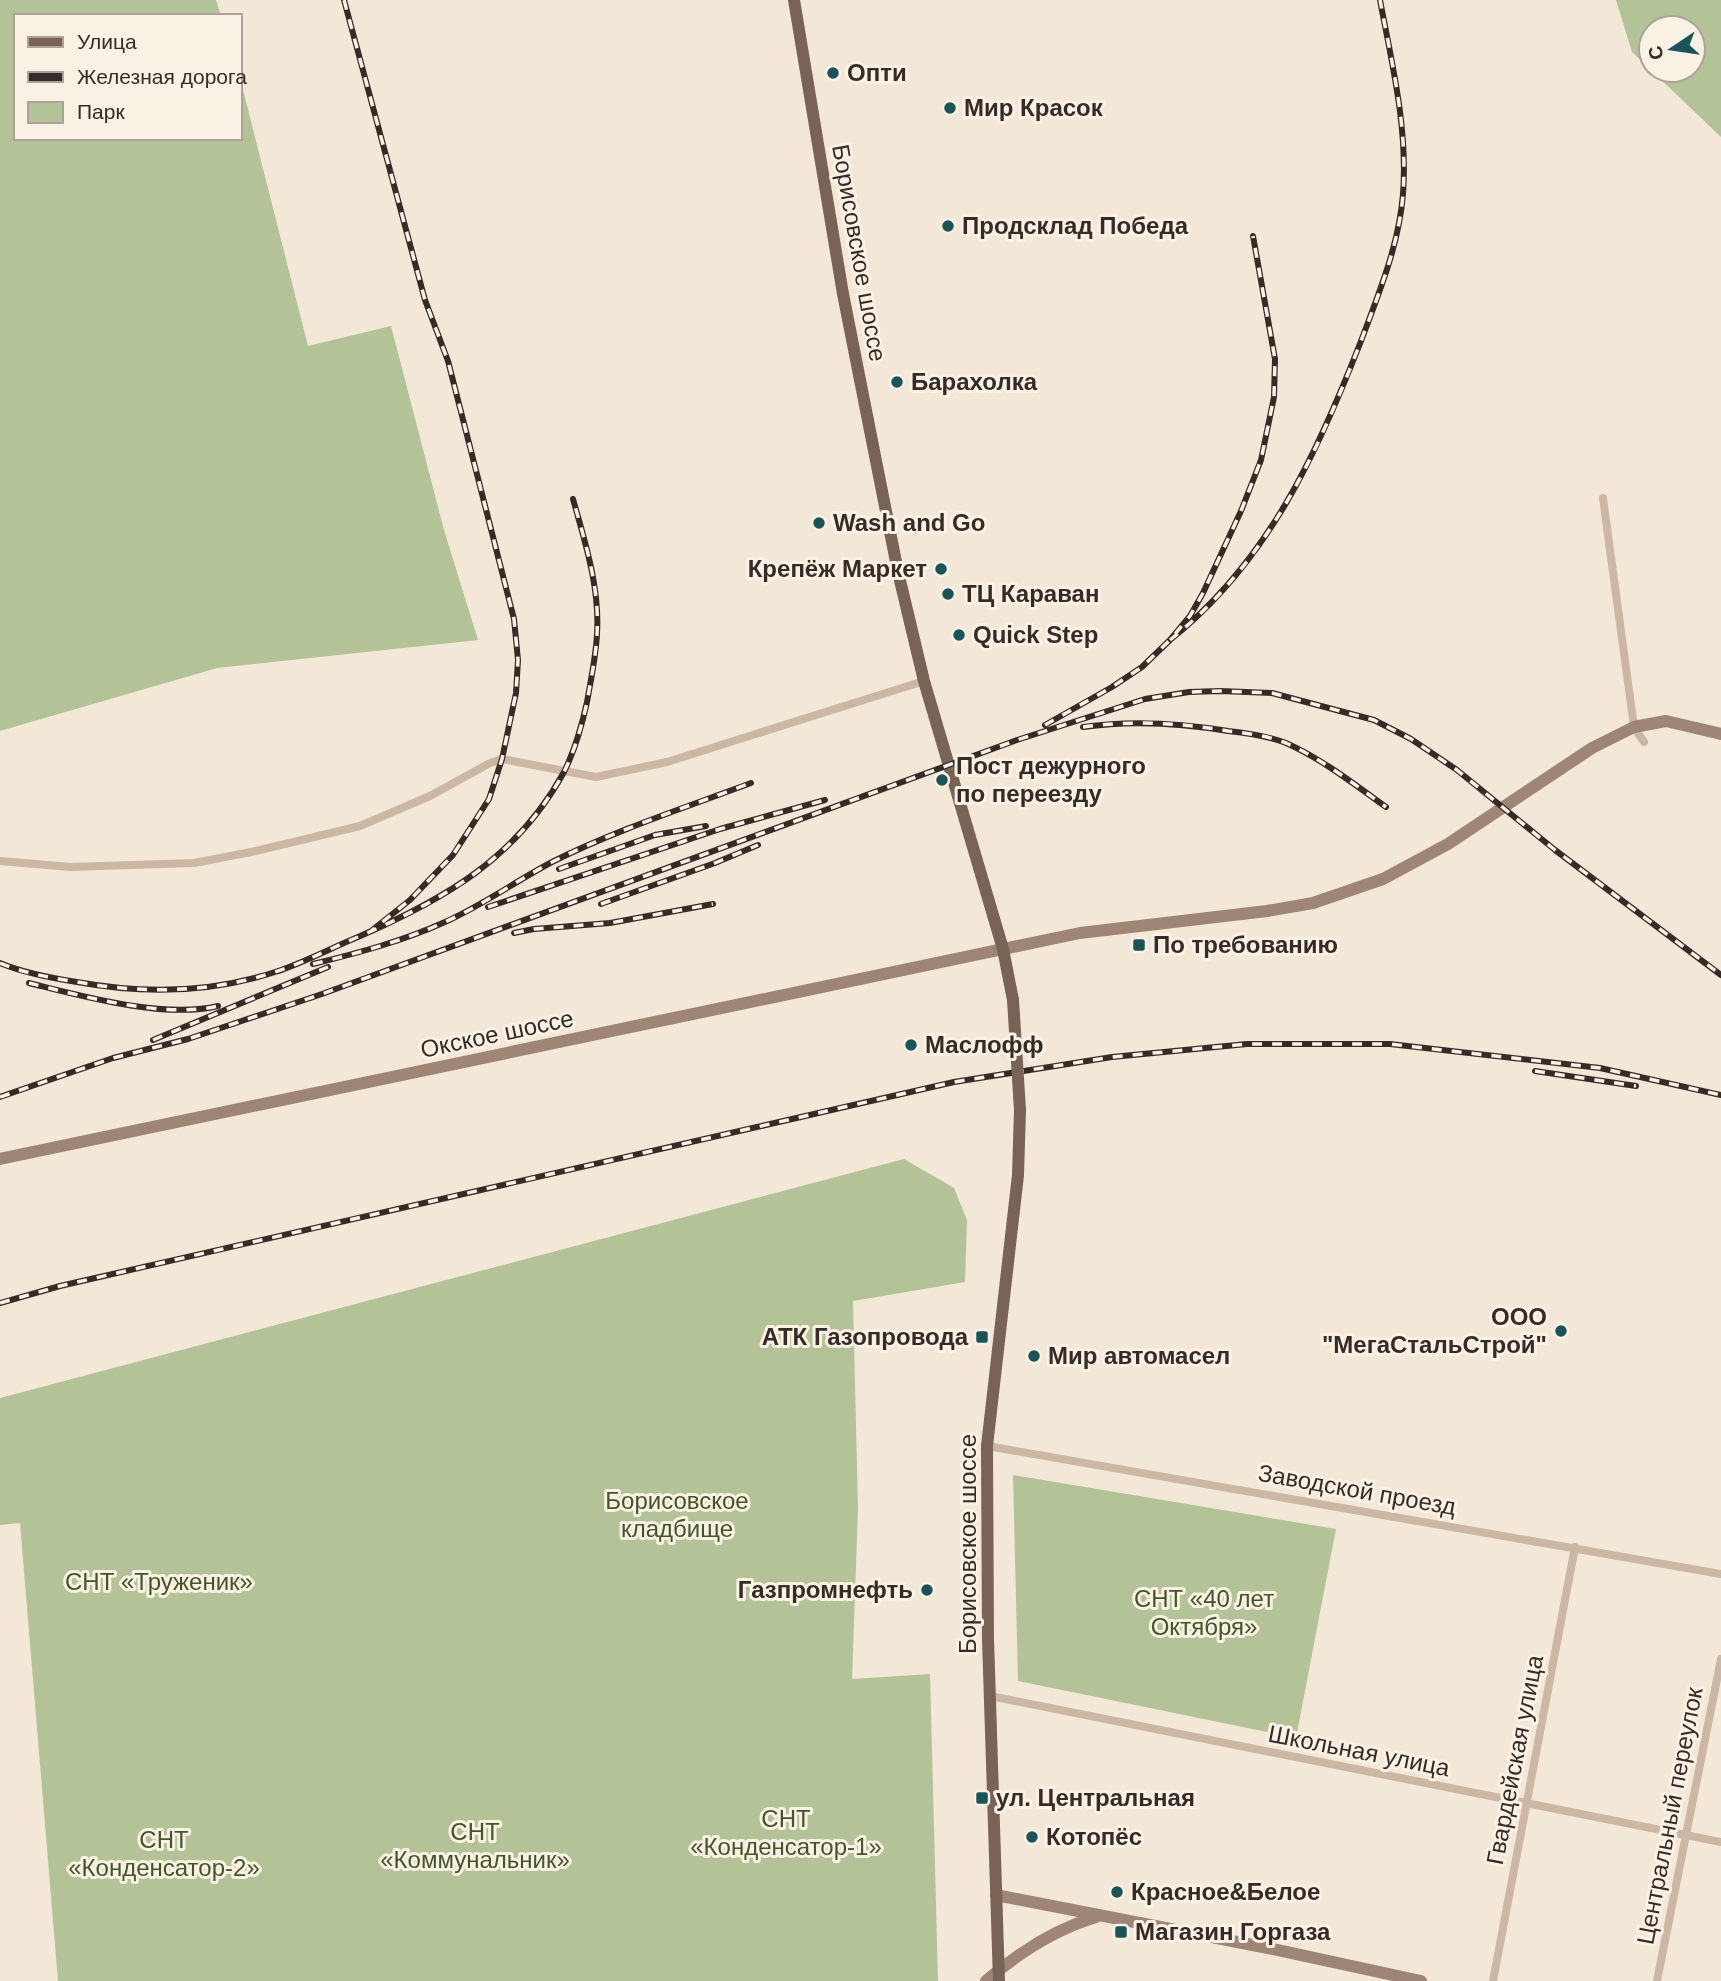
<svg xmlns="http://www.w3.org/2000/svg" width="1721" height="1981" viewBox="0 0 1721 1981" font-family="Arial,sans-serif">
  <rect width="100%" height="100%" fill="#f3e7d8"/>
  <path fill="#b3c297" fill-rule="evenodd" d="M0 0H216L221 16H16V138H240V78L308 346 391 326 444 530 478 640 217 668 0 731Z
    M1616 0H1721V137L1632 52ZM1651 28H1693V70H1651Z
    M904 1159 954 1188 967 1220 965 1282 853 1301 858 1509 852 1679 930 1674 938 1981H58L20 1523 0 1525V1398Z
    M1013 1475 1336 1529 1296 1738 1018 1681Z"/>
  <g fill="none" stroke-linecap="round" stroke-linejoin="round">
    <path stroke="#cbb7a4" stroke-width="8" d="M1603 498 1634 727 1644 742
      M0 861 71 867 194 863 251 852 360 826 430 796 490 763 502 759 596 777 667 762 924 681
      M987 1446 1721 1574
      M990 1696 1721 1842
      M1493 1981 1575 1547
      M1657 1981 1721 1659"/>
    <path stroke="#9f8575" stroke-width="12" d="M0 1159 1080 933 1267 911 1313 903 1383 879 1448 844 1592 748 1634 727 1666 721 1721 734
      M996 1895 1268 1948 1421 1981
      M986 1981C1018 1953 1056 1929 1096 1917"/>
    <path stroke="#796356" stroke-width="12" d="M794 0 843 294 898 572 924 681 1003 949 1013 1000
      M999 1981 988 1639 987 1446 1018 1175 1020 1110"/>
    <g stroke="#362b26" stroke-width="6">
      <path id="rail" d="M344 0 425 300 448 361 514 619 518 660 516 693 502 759 489 799 453 855 410 900 371 931
        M1170 640C1268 562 1317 454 1361 341 1379 293 1399 245 1403 194 1408 128 1392 64 1380 0
        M1045 725 1112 687 1142 667 1170 640 1190 616 1203 593 1241 511 1261 460 1274 397 1275 359 1253 236
        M1083 727C1132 720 1180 723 1228 731 1247 733 1268 736 1286 743 1322 759 1354 784 1386 807
        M559 869 655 835 706 826
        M601 904 715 863 758 845
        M488 907 720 829 825 800
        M514 933 534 929 610 923 713 904
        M0 963C24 973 51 978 77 982 143 994 211 993 275 972 303 963 331 948 358 937 445 899 517 858 564 772 575 750 582 725 587 702 591 679 596 656 597 634 600 588 585 542 573 499
        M313 964C358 953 403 941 445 922 483 905 516 881 552 862 616 830 684 808 751 783
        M29 983C82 996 164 1019 218 1006
        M153 1040 328 967
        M1535 1071 1636 1086
        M0 1097 113 1058 188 1039 322 994 1017 740 1145 699 1189 692 1220 691 1272 693 1374 720 1411 739 1457 770 1555 850 1721 975
        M0 1303 60 1286 954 1082 1112 1057 1247 1044H1390L1600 1068 1721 1095"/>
    </g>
    <use href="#rail" stroke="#faf1e5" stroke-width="3.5" stroke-dasharray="10" stroke-linecap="butt"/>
    <path stroke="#796356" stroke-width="12" d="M1013 1000 1020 1110"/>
  </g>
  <g fill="#19545a" stroke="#faf1e5" stroke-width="2.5">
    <circle cx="833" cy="73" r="7"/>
    <circle cx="950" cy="108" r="7"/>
    <circle cx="948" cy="226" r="7"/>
    <circle cx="897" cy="382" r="7"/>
    <circle cx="819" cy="523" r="7"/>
    <circle cx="941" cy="569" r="7"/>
    <circle cx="948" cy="594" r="7"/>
    <circle cx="959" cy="635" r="7"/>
    <circle cx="942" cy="780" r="7"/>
    <rect x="1132" y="938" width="14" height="14" rx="3.5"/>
    <circle cx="911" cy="1045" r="7"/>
    <circle cx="1561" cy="1331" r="7"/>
    <rect x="975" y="1330" width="14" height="14" rx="3.5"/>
    <circle cx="1034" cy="1356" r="7"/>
    <circle cx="927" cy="1590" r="7"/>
    <rect x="975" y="1791" width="14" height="14" rx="3.5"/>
    <circle cx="1032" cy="1837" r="7"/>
    <circle cx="1117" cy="1892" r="7"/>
    <rect x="1114" y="1925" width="14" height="14" rx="3.5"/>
  </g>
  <g text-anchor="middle" stroke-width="6" stroke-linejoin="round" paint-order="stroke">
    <g font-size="24" font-weight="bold" fill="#362b26" stroke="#faf1e5" text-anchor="start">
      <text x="847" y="81">Опти</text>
      <text x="964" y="116">Мир Красок</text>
      <text x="962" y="234">Продсклад Победа</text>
      <text x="911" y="390">Барахолка</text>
      <text x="833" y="531">Wash and Go</text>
      <text x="927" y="577" text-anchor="end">Крепёж Маркет</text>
      <text x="962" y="602">ТЦ Караван</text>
      <text x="973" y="643">Quick Step</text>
      <text x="956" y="774">Пост дежурного<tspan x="956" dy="28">по переезду</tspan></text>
      <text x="1153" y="953">По требованию</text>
      <text x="925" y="1053">Маслофф</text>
      <text x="1547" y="1325" text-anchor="end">ООО<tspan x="1547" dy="28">"МегаСтальСтрой"</tspan></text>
      <text x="968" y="1345" text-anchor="end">АТК Газопровода</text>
      <text x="1048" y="1364">Мир автомасел</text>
      <text x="913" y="1598" text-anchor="end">Газпромнефть</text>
      <text x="996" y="1806">ул. Центральная</text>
      <text x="1046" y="1845">Котопёс</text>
      <text x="1131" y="1900">Красное&amp;Белое</text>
      <text x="1135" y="1940">Магазин Горгаза</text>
    </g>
    <g font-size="24" fill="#362b26" stroke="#faf1e5">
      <text transform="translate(859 253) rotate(80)" y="8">Борисовское шоссе</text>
      <text transform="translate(497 1034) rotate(-12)" y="8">Окское шоссе</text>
      <text transform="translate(1357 1490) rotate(10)" y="8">Заводской проезд</text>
      <text transform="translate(968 1544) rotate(-90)" y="8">Борисовское шоссе</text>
      <text transform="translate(1359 1751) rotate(11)" y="8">Школьная улица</text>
      <text transform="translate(1515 1760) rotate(-79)" y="8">Гвардейская улица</text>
      <text transform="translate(1670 1816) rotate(-79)" y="8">Центральный переулок</text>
    </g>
    <g font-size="24" fill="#445628" stroke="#faf1e5">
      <text x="677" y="1509">Борисовское<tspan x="677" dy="28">кладбище</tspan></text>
      <text x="159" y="1590">СНТ «Труженик»</text>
      <text x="1204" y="1607">СНТ «40 лет<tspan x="1204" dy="28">Октября»</tspan></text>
      <text x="786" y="1827">СНТ<tspan x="786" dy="28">«Конденсатор-1»</tspan></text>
      <text x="475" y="1840">СНТ<tspan x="475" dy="28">«Коммунальник»</tspan></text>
      <text x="164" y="1848">СНТ<tspan x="164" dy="28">«Конденсатор-2»</tspan></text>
    </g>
  </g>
  <rect x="14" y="14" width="228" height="126" fill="#faf1e5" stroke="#aca299" stroke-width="2"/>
  <rect x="28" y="37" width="35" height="10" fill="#796356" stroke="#aca299" stroke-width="2"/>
  <text x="77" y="49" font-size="21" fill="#362b26">Улица</text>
  <rect x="28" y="72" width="35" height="10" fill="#362b26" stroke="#aca299" stroke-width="2"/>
  <text x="77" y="84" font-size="21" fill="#362b26">Железная дорога</text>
  <rect x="28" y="102" width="35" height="21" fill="#b3c297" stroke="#aca299" stroke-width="2"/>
  <text x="77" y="119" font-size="21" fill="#362b26">Парк</text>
  <g transform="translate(1672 49) rotate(257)"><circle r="33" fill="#faf1e5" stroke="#aca299" stroke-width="2"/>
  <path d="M0-5L12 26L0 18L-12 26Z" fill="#19545a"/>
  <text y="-10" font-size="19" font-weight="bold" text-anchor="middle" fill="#362b26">С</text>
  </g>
</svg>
